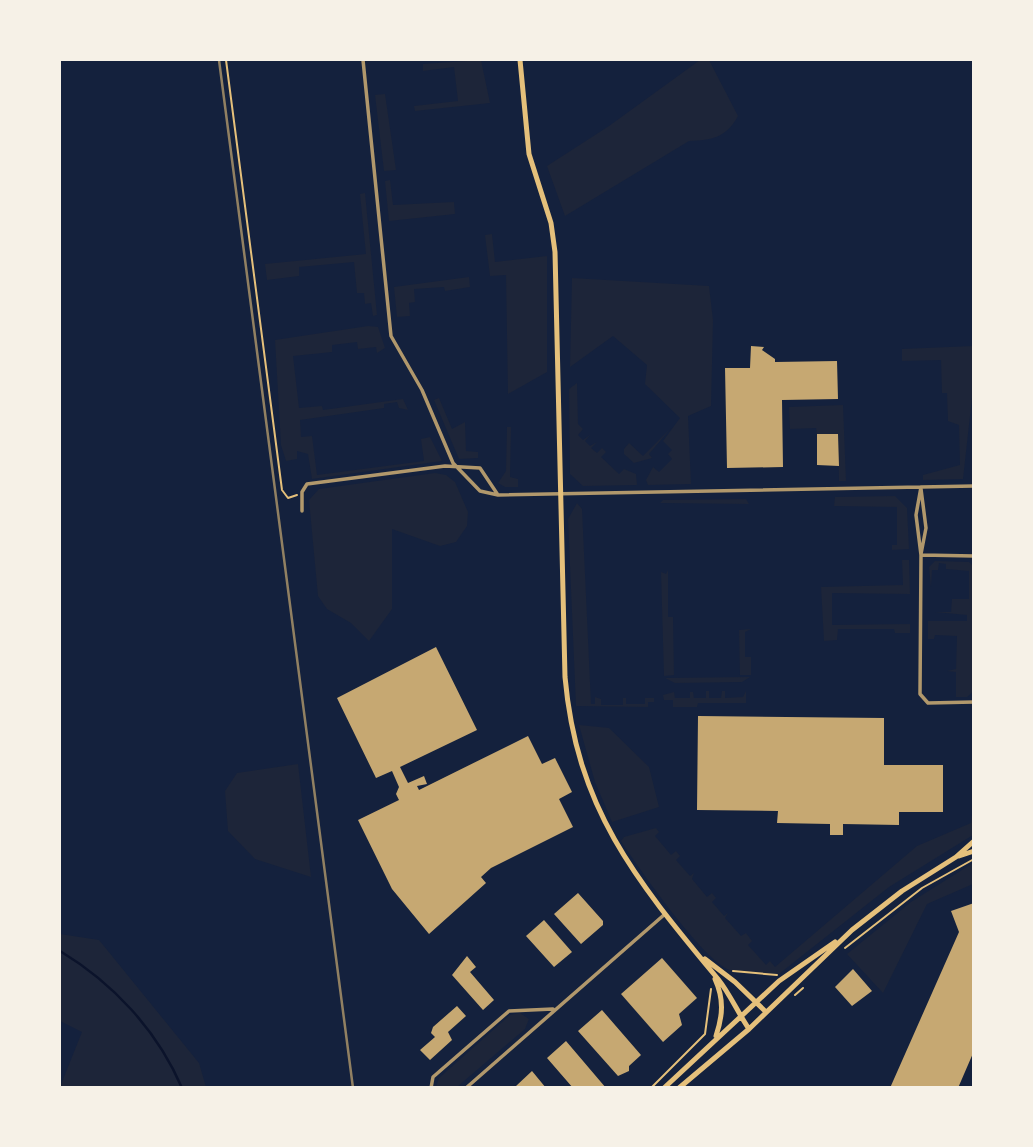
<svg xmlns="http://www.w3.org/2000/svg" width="1033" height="1147" viewBox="0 0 1033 1147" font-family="Inter,sans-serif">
  <rect width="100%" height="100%" fill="#14213d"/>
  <path fill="#1d2539" d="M481 60 490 103 415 111 414 106 458 101 454 67 423 71V64Z
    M700 60H709L738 116C726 138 712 140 689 141L565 216 547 166 609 126Z
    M385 94 396 170 384 171 375 95Z
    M390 180 393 205 454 202 455 214 389 221 385 181Z
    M365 193 377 315 373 316 371 303 365 304 364 293H357L354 262 299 267V276L267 280 265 264 366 254 360 194Z
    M492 234 495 262 547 256V372L508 394 506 275 490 276 485 235Z
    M469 277 470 287 445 291 444 287 414 289 415 302 409 303 410 316 397 317 394 287Z
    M572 278 709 286 713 320 711 406 688 416 691 484 648 485 646 480 653 467 659 472 672 459 668 454 672 450 663 441 680 418 645 384 647 365 613 336 570 367Z
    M368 326 378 327 385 348 377 353 376 347 358 349 357 342 332 345V352L293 356 299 408 322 406 323 410 403 399 408 410 399 408 397 402 384 404V408L300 420 301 437 312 436 317 475 424 461 421 439 430 437 442 461 312 479 308 454 297 451V459L286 461 281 445 275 340Z
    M973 346V389L963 479 923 480V475L960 465 959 425 948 421 947 393H942L941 360 902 361V349Z
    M577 383 578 424 583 429 578 435 583 440 590 435 585 441 590 446 597 442 591 448 597 453 602 448 606 452 601 457 619 474 624 469 636 474 637 485 583 486 570 474 569 389Z
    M439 398 452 429 465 422 466 451 478 452V458L459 459 434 400Z
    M843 405 846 481H839L838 434H817L816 428 790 429 789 407Z
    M507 427H511L510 477 518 479V487H505L498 483 506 471Z
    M671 428 649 454 652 458 634 463 624 454V449L629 443 643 456Z
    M435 473 446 475 455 482 468 512 467 526 456 542 440 546 392 529V609L369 641 351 623 327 609 318 596 309 500 319 489Z
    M895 496 907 508 909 549 892 550V545H897V507L834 506 835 497Z
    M746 499 749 504 660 503 663 500Z
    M577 503 582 509 591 704H595V697L601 699V705H623V698H626V704H645V698H654V702H648V707L576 706 568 519Z
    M902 560H909L910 594 832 593V625L910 624V633H895L894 629H838L837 640 824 641 821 587 903 585Z
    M935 561 969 562 973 566 974 691 967 697H956V672L947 671 956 669 957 636 935 635 934 639H928V621H967V615L935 612H951L952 599H969V571L946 569V564L939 563 938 570H932L931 587 929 567Z
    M668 570V617H673L674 675 664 676 661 572 666 574Z
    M751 629 745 632V657H751V675H740L739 630Z
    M750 677 742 682 675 683 665 678Z
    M706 691H709V698H721L722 691H725V698L743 697 746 691V703H698L697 707H673V700H664L663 695 674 692 675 698H690V692H693L694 698H706Z
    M579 725 609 728 649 767 659 807 612 822 595 782Z
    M298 764 311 877 255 859 228 831 225 791 237 773Z
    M973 805V835L889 887 779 974C764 972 744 975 730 970 703 961 638 867 621 841L624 837 656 828 659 832 655 836 671 855 676 851 680 856 676 860 690 876 694 873 692 879 707 897 712 893 716 898 712 902 724 916 728 913 725 918 741 936 746 933 752 941 748 945 766 965 770 961 775 967 917 846 971 823Z
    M973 863V884L927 904 883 993 847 954 911 902Z
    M60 934 99 940 199 1063 206 1087H60L82 1032 60 1021Z
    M520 1013 529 1019 525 1029 457 1087H436L439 1078 510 1015Z"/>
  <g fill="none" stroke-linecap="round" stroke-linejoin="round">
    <path stroke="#0b132b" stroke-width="2.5" d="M60 951C113 983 157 1030 182 1088"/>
  </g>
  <path fill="#c6a872" d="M751 346 764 347 762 350 775 359V362L837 361 838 399 782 400 783 467 727 468 725 368H750Z
    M817 434H838L839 466 817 465Z
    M436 647 477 730 400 767 408 783 424 776 427 784 417 786 419 790 528 736 542 764 555 758 572 792 559 799 573 827 491 868 481 877 486 883 429 934 392 889 358 820 399 800 396 794 399 787 392 771 376 778 337 698Z
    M698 716 884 718V765H943V812H899V825L843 824V835H830V824L777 823 778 811 697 810Z
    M578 893 603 921V925L581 944 554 914Z
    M974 903V1051L958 1088H890L959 932 951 911Z
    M544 920 572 952 554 967 526 936Z
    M467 956 476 967 470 972 494 1000 483 1010 452 975Z
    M662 958 697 998 679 1014 682 1025 663 1042 621 994Z
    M853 969 872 991 852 1006 835 987Z
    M457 1006 466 1016 448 1032 452 1040 430 1060 420 1050 435 1037 431 1033 433 1027Z
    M602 1010 641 1055 629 1066V1071L618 1076 578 1031Z
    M566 1041 606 1088H573L547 1058Z
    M532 1071 546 1088H517L516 1086Z"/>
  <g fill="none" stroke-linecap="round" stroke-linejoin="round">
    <path stroke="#e5c07b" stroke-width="2" d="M226 60 282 490 288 498 297 495
      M845 948 922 888 974 859
      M733 971 777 975
      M795 995 803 988
      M651 1088 705 1034 711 989"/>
    <path stroke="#b1986c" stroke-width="3.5" d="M363 60 391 336 422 390 453 463 480 491 498 495 974 486
      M921 487 916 515 921 555 920 694 928 703 974 702
      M302 511V492L307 484 445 466 480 468 498 495
      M921 554 926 528 921 489
      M921 555 974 556
      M431 1088 433 1077 509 1011 553 1009
      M466 1088 665 914"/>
    <path stroke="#e5c07b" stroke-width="5" d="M520 60 529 154 551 223 555 252 565 677C577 810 636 880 718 979 730 994 738 1013 749 1029
      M959 856 974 851
      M705 959 735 982 766 1012
      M715 979C724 999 723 1015 716 1036
      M664 1088 779 981 835 942
      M679 1088 749 1029 852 930 902 891 956 857 974 841"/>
    <path stroke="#918062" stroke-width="2.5" d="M219 60 353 1088"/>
  </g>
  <rect width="1033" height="1147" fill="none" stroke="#f6f1e7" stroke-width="122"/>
</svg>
